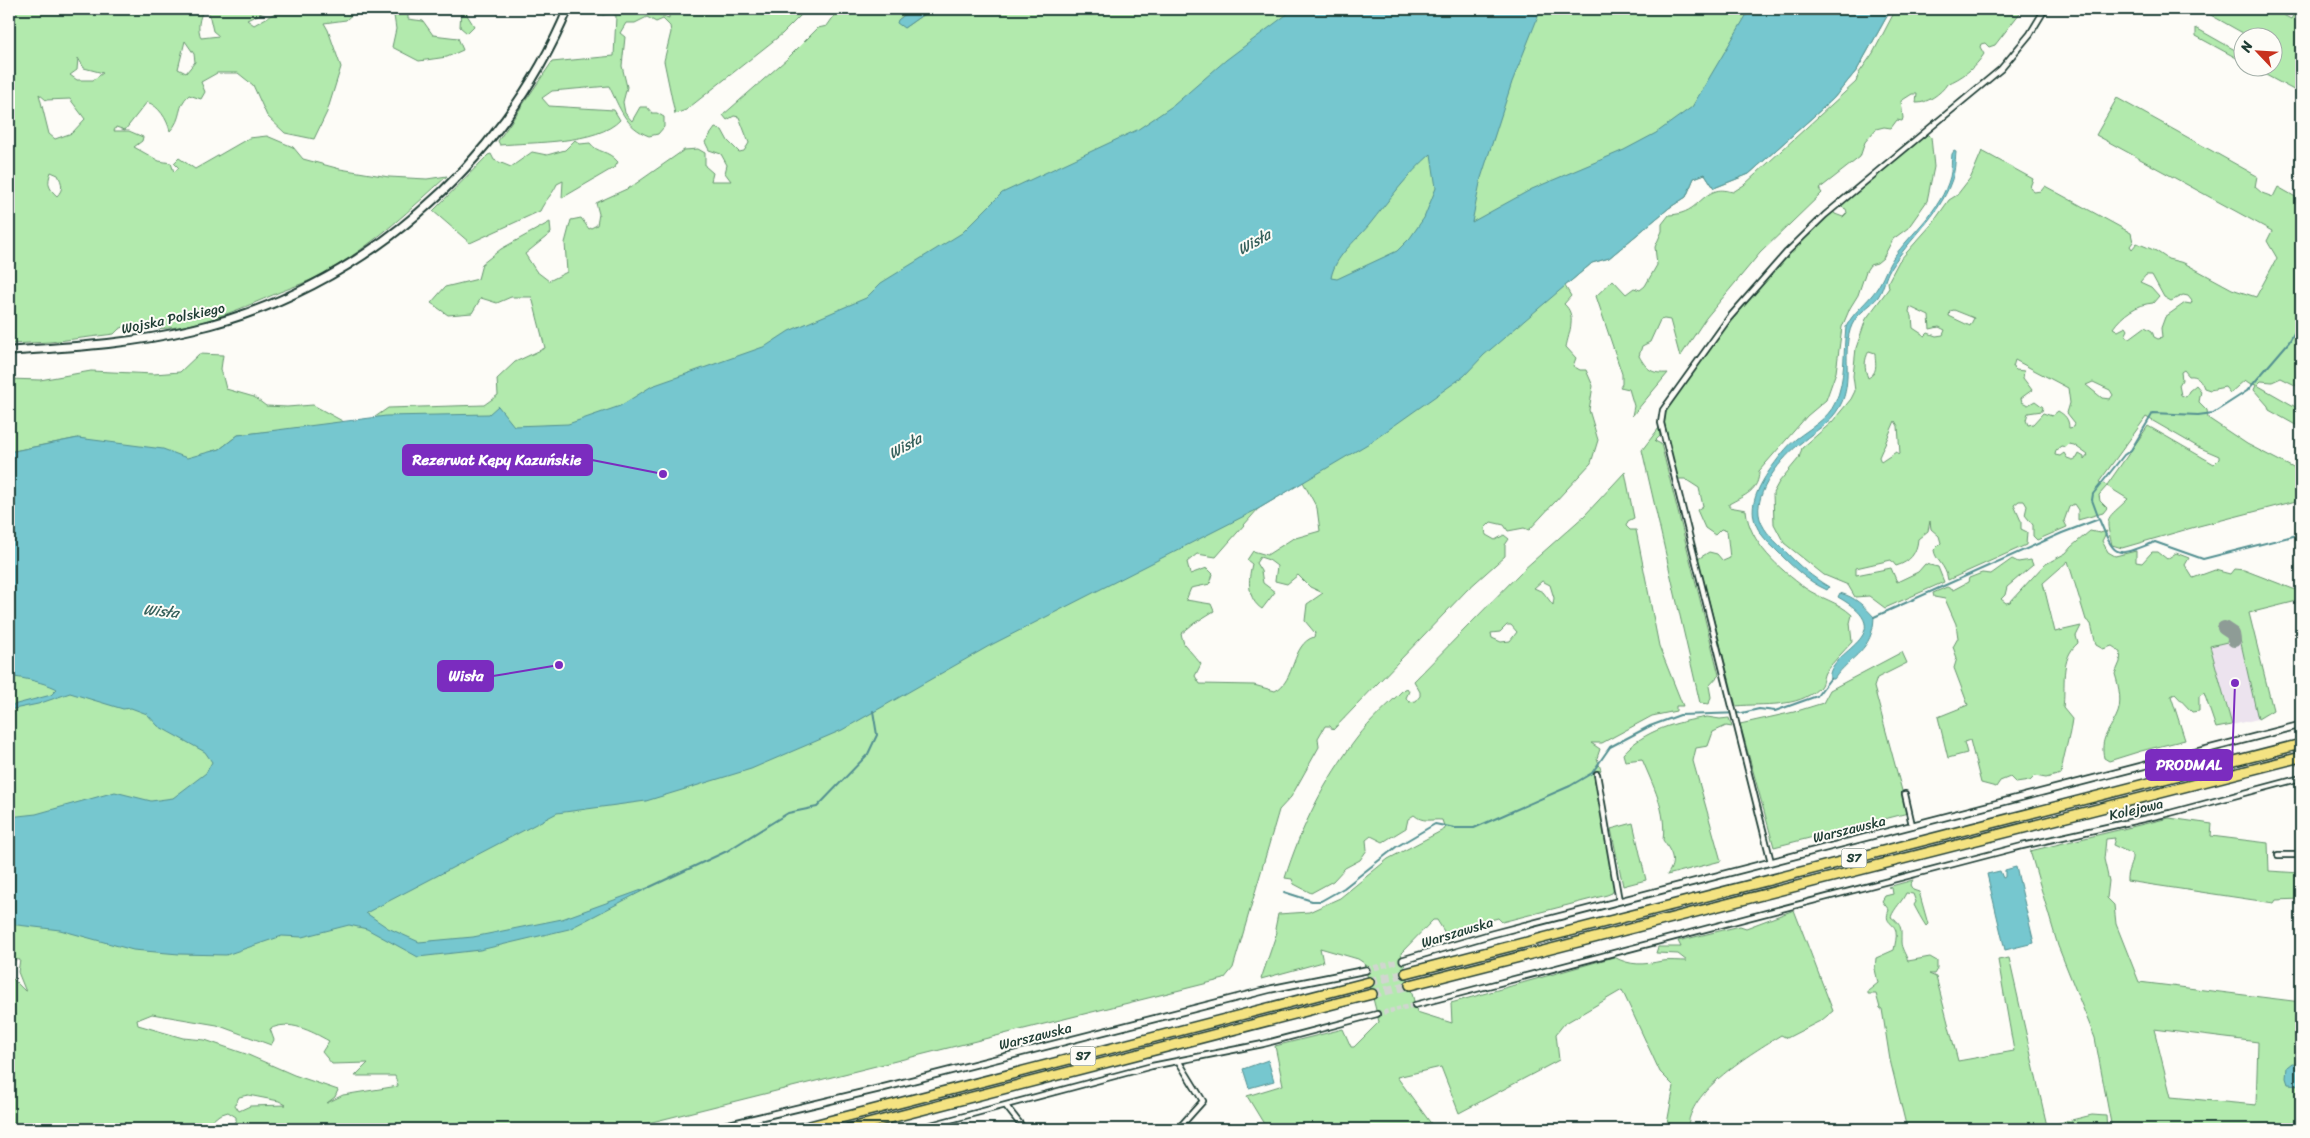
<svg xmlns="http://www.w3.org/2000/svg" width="2310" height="1138" viewBox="0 0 2310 1138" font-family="Sriracha,sans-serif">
  <rect width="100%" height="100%" fill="#fdfcf7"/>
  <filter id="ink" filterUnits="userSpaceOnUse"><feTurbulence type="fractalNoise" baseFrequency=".02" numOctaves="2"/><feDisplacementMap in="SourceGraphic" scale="10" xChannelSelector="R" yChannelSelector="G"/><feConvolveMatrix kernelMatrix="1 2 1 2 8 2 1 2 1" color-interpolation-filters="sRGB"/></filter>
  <g filter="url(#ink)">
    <path fill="#ece3ee" d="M2240 639 2258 719 2232 725 2210 646Z"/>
    <path fill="#b2eaad" stroke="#689470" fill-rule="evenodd" d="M9 9H204C199 18 197 28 201 38L219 36 213 31 208 9H270L247 20 254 25 282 9H358L346 20 324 23 328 30 341 67 327 112 314 139 285 133 267 116 253 85 238 73H217L201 82 205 92 201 99 189 95C176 106 183 118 170 131 167 119 159 106 147 102L125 130 116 127 114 131H129L143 137 142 141 134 147 159 161 171 163 174 172 179 168 174 163 179 158 195 169 249 138 267 136 293 147 303 159 340 169 389 177 427 179 447 176C411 209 376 242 335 267 319 278 298 285 280 292 239 309 176 340 131 324L119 329 114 334 50 342 9 344ZM185 41 194 54 195 62 186 73 178 69ZM78 58 84 68 103 73 93 80H77L70 75 77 70ZM39 94 46 100 70 99 85 119 72 133 55 139 49 134ZM51 172 58 175C62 183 64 189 57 196 48 188 47 183 51 172Z
      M393 9H408V19L423 21 433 35 458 38 463 50 447 57 419 61 392 47 396 29Z
      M461 9H467V15L474 26 467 33 460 27Z
      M589 9H652L656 14 669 18V9H807L782 34 686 110 675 114 664 61 671 32 670 26 663 19 656 22 647 17 635 23H626L620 33 625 37 622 66 627 87 623 102 625 113 632 121 640 107H647L652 113H657L664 117V127L658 134 649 136C625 127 620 108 609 86L552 91 542 98 549 106 614 110 620 120C598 144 532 142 500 145L498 141 552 62 614 56 616 16 612 13 603 15Z
      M839 9H912L898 20 904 28 931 9H1891L1857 70 1833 99 1749 174 1714 188 1705 174 1694 178 1686 197 1669 208 1609 258 1592 263 1565 286 1571 296 1564 304C1577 315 1569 332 1566 347L1576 358 1573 366 1580 370H1586L1593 386 1589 410 1598 440 1591 463 1529 530 1524 528 1508 531 1504 525 1491 522 1485 528 1486 535 1495 540 1504 535 1509 539 1505 545V556L1467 590 1333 730 1330 726H1325L1318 738 1319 747 1291 797 1279 810 1233 968 1224 979 624 1129H221L236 1122V1117L228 1112 219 1115 207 1125 219 1129H9V975L26 992 18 972 20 960 9 959V463L78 438 9 452V379L40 380 91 371 154 374 180 372 199 354 223 355 221 369 226 389 254 397 266 406 287 407 313 405 346 423 238 435 220 449 212 451 342 440 388 408 484 405 498 395 497 379 515 362 545 348 532 297H511L497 303 481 298 472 313 448 315 431 303 445 287 478 279 482 264 501 249 550 222 551 233 525 254 536 271 549 281 567 272 565 243 571 220 581 218 589 229 597 225 599 214 596 203 631 187 684 150 698 149 705 153V166L713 173 711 181H731L725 173 727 165 721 154 709 150 705 142 715 128 722 130 728 141 739 152 744 151 749 143 739 117 734 116 727 120 723 115 787 59 818 28 827 26ZM1303 482 1317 508 1320 531 1292 539 1267 555 1253 551 1247 560 1252 564C1248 580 1247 599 1262 609L1275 592 1263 583 1261 571 1256 563 1260 557 1269 560 1277 566 1275 581 1287 584 1298 575 1310 587 1323 593 1307 604 1305 621 1315 633 1314 637C1291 644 1296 681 1275 691L1254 685 1200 684 1195 676 1201 664 1184 644 1181 634 1193 624 1214 611 1211 604 1186 600 1191 588 1210 584 1213 574 1207 568 1190 574 1187 562 1197 554 1216 557 1258 509ZM152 1014 217 1025 271 1045 274 1040 270 1029C289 1019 311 1031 329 1041L322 1052 332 1064 368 1063 355 1076H395L398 1086 343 1095 327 1103 335 1097 338 1090 294 1075 246 1054 205 1040 183 1038 138 1025 137 1020ZM248 1095 279 1101 286 1105 250 1106 239 1111 235 1105 239 1097Z
      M1896 9H2023L1995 45 1989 47 1985 43 1981 44 1980 47 1984 54C1975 68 1962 78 1947 84 1942 93 1926 104 1916 103L1917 94H1912L1901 101 1903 118 1902 121 1897 120 1891 128 1884 127 1876 129 1865 142 1860 157 1819 189 1822 193 1760 253 1706 318 1680 357 1670 320 1664 319 1660 320 1650 342 1642 346 1639 356C1647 370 1652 374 1668 373L1632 416 1634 406 1629 389 1620 387 1622 384V374L1596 296 1613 280 1626 294 1634 288 1640 290 1645 286 1657 265 1655 247 1662 231V224L1669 215C1696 214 1699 196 1716 191 1722 189 1728 191 1733 192L1744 185 1856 82 1859 73 1873 53Z
      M2200 9H2272L2291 19 2297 9H2301V94L2253 68H2272V38L2250 37Z
      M2196 28 2242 54V61L2196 36Z
      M2117 98 2257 176 2255 187 2262 193 2273 197 2278 187 2301 200V388L2281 378 2272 382 2261 381 2257 385 2301 410V428L2269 410 2268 406 2254 390 2256 385 2249 383 2245 380 2230 393 2225 387 2210 390 2204 388C2201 380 2198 375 2189 376L2184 370 2181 372 2182 380 2179 385 2181 395 2186 397 2189 391 2196 385 2201 391 2199 402 2207 410 2208 418 2247 444 2301 472V502L2296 501 2195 527 2122 548 2112 545C2104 514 2107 520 2128 499L2107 486 2099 495 2100 501 2107 508 2103 513 2078 520V510L2074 504 2069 507 2064 521 2067 527 2037 540 2033 536V525L2025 515 2027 506 2024 501H2019L2014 505 2021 521V529L2027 532 2026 545 1948 580C1946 565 1935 560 1934 550L1941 543 1939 536 1931 529 1930 521 1928 531 1918 539C1917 553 1910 562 1896 566L1891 560 1856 568V575L1891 568 1897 582 1918 572 1925 564 1938 567 1944 582 1885 608 1869 596 1855 597 1848 585 1824 575 1784 543 1774 524 1773 493 1779 482 1799 458 1802 448 1832 422 1851 399 1855 391 1853 376 1856 348 1866 319 1889 288 1888 282 1899 261 1932 224 1949 200 1957 195 1971 177 1982 151 2033 179 2030 187 2034 192 2041 191 2045 186 2131 233 2133 242 2130 246 2132 249 2137 243 2156 251 2168 259 2184 263 2232 289 2256 297 2277 258 2267 241 2272 231 2096 135ZM2146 275H2152L2164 297 2171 301 2183 295 2188 296 2192 301 2191 304 2185 303 2165 317 2161 328 2162 338 2158 339 2154 337 2152 331 2145 327 2130 338 2125 336 2128 330 2126 327 2118 331 2113 328C2122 315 2137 304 2153 303L2159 296 2151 287 2140 282ZM1910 307 1929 316 1930 329 1939 327 1945 330 1943 335 1936 336 1928 333 1925 336 1913 328 1912 316 1909 312ZM1954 310 1974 318 1970 326 1949 316 1950 311ZM1869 351 1875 353C1875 363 1879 372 1868 378 1864 368 1864 360 1869 351ZM2015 360 2068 388 2070 403 2067 413 2075 423 2074 427 2069 428C2069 419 2065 415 2058 411L2052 416 2043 413 2033 424 2028 425 2026 420 2028 413 2042 411 2043 407 2035 401 2028 405 2022 402 2021 398 2032 390 2023 378 2024 371 2016 370 2013 367ZM2093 382 2110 390 2113 395 2110 399 2102 398 2086 385ZM2146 417 2198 447 2219 456V459L2214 464 2148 426 2107 485 2099 482ZM1895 421 1898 426 1900 454 1896 452 1881 462 1879 457ZM2069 444 2074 445 2088 455 2084 460V457L2079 454 2077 458 2073 460 2067 458 2064 453 2060 456 2055 455 2056 450 2061 446 2066 447Z
      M1928 134 1931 137 1934 167 1927 201 1908 228 1893 239 1883 258 1877 263 1870 265 1866 271 1858 295 1850 308 1842 327 1836 372 1826 400 1807 416 1759 471C1759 491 1745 495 1729 504V507L1746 510C1749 543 1780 569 1805 588 1821 599 1837 601 1852 615L1850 623 1852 642C1843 652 1834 661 1826 671 1822 676 1824 683 1819 688 1797 709 1763 703 1736 706L1698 559 1709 552 1717 554 1723 561 1730 558 1727 531 1721 529 1715 535 1705 528 1697 510 1703 506 1699 488 1685 479H1678C1672 457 1659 430 1667 408 1694 371 1720 332 1749 296 1775 266 1804 239 1833 211L1835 214 1843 217 1847 213 1846 209 1839 206Z
      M575 140 580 144 590 143C598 154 607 149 618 162L615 167 562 198 563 181 557 184C553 194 545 200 540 211L470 243 433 211 488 155 491 154 494 160 511 167 532 152 547 155 565 150Z
      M1659 428 1660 436 1655 441 1661 444 1719 675 1709 686 1711 697 1709 704 1700 703 1642 450Z
      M1625 472 1634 518 1628 521 1626 526 1630 530H1636L1659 646 1683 706H1676V711L1652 716 1602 743H1591L1600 749 1597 758 1601 770 1594 775 1615 887 1612 893 1607 895 1502 922 1498 918 1445 933 1437 920H1433L1401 953 1417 1012 1452 1023 1451 1003 1614 957C1631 966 1643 965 1662 961 1669 960 1679 961 1687 961L1678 954 1656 953 1658 947H1681L1678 941 1740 926 1746 928 1794 910 1833 1011 1822 1020 1787 1038 1781 1035C1752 1053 1687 1091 1688 1129H1666L1674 1086 1660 1072 1622 990 1564 1024 1556 1034 1559 1060 1459 1113 1441 1067 1397 1077 1435 1129H1267L1247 1096 1283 1085 1275 1046 1343 1029 1351 1047H1354L1379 1022 1364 963 1358 959 1320 948 1323 962 1261 979 1277 932 1275 929 1278 914 1309 912 1340 898 1388 859 1445 829 1442 820C1431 819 1423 823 1414 815L1408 819 1406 828 1383 842 1371 836 1366 840 1367 850 1360 860 1345 868 1333 881 1311 893 1294 884 1292 879 1285 878C1301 827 1324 781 1357 738 1370 721 1387 706 1402 691L1407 688 1409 691 1406 698 1409 702 1416 701 1420 696V692L1414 681 1523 570 1585 515ZM1542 581 1550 585 1554 598 1553 605 1543 592 1534 588ZM1507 625H1511L1517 632 1510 641 1501 642 1492 638 1491 633 1500 632Z
      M2090 531 2100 533 2107 531 2102 541 2108 552 2115 556 2136 551V562L2142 563 2152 552H2158L2167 559 2176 553 2189 558 2185 565 2193 578 2215 570 2230 574 2234 569 2244 570 2301 592V600L2249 613 2273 710 2258 719 2240 639 2210 646 2232 725 2216 728 2204 693 2199 696V711L2192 712 2175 694 2171 696 2185 740 2141 751 2109 761 2104 758C2100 738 2108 733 2116 717 2123 704 2119 687 2115 674L2120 662 2121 652 2112 646 2103 649 2096 645 2091 624 2086 620 2068 561 2043 583 2055 632 2081 626 2076 636 2078 643C2059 659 2066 686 2063 708L2072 719C2070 738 2063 755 2061 774L2046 778 2035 776 2030 781 2016 783 2010 777 2000 781 1996 787 1981 783 1970 740 1964 742 1967 753 1948 758 1938 717 1968 705 1954 668 1957 658 1953 647 1958 638 1956 624 1945 599 1934 597 1933 593 1947 587 1953 590 1968 582 1969 578 1982 573 1991 574 2012 559 2018 562 2031 560 2033 565 2007 587 2005 595 2001 599 2006 603 2010 602 2044 565 2066 553 2071 547Z
      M1902 652 1907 663 1877 678 1874 687 1908 813 1774 847 1740 724 1794 712 1823 703 1830 690Z
      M1707 717 1720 719 1729 718 1732 727 1726 726 1713 732 1708 746 1696 748 1693 761 1721 861 1667 875C1677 861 1672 853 1663 840 1667 811 1653 786 1642 759L1625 761 1623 754C1644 730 1677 722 1707 717Z
      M2169 818 2212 824 2211 836 2268 843 2269 871 2300 873V899L2276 900 2274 903 2127 881C2126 871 2133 864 2132 854L2113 845 2115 838 2106 839 2104 859 2109 881 2107 898 2114 905 2116 924 2139 982 2301 1002V1129H2112L2095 1038 2058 946 2030 851ZM2154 1029 2258 1042 2256 1105 2171 1097Z
      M1633 823 1646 880 1623 886 1611 829Z
      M1913 880 1910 885 1913 890 1919 892 1928 924 1926 926C1922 920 1917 911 1914 905L1916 902 1913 894 1906 893C1902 902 1895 907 1891 917 1903 926 1901 929 1901 942 1901 948 1906 955 1908 961L1930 957 1937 961V969L1934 974H1929L1936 977 1958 1061 2014 1051 1998 960 2009 958 2047 1126 2092 1115 2106 1116 2107 1129H1907L1890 1060 1882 1009 1880 1008 1876 994H1868V991L1878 983 1875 969 1876 958 1894 950C1895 944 1897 937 1896 932 1895 922 1883 924 1889 910L1882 901 1885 896 1893 894 1892 888 1888 887Z"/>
    <path fill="#76c7cf" stroke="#539091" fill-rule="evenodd" d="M912 9H931L904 28 897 23 898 20Z
      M1294 9H1541L1512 82 1481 178 1472 222 1532 189 1624 150 1656 133 1692 107 1750 9H1891L1857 70 1833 99 1749 174 1714 188 1705 174 1694 178 1686 197 1669 208 1609 258 1592 263 1484 355 1464 376 1371 442 1258 509 989 646 842 730 751 769 646 801 557 813 366 913 388 928 419 942 473 937 562 919 650 887 569 929 480 950 418 957 367 929 349 925 302 937 282 936 226 955 179 954 133 950 60 930 9 924V817L36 814 115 792 151 801 173 798 206 773 212 762 205 752 158 726 147 714 131 708 123 709 70 693 38 704 9 710V706L51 695 57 689C49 684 18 676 9 677V452L78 438 163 449 187 458 220 449 238 435 386 416 489 414 498 406 514 426 568 424 620 406 652 386 766 346 789 331 866 298 881 283 962 233 1002 193 1137 130 1174 105 1226 60ZM1431 154 1436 188 1424 218 1410 238 1397 251 1337 279 1331 278C1335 256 1355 242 1369 225 1389 200 1407 175 1431 154Z
      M1954 151 1956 152C1955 162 1955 173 1951 182 1939 216 1909 239 1890 269 1885 277 1884 288 1878 297 1870 307 1858 312 1852 325 1841 350 1854 381 1840 406 1831 423 1816 430 1802 442 1783 456 1752 493 1760 519 1764 532 1776 542 1785 551 1799 566 1812 577 1829 587L1827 590C1805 580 1791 565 1774 548 1745 522 1749 501 1769 471 1777 460 1786 447 1796 439 1810 428 1828 419 1835 403 1846 380 1843 352 1846 327 1852 314 1863 306 1872 295 1882 284 1885 270 1893 258 1912 232 1941 210 1950 177 1952 170 1951 161 1952 154Z
      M1840 593C1855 597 1864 606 1874 617 1873 651 1851 655 1834 679H1830C1825 650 1906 636 1838 597Z
      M2016 867 2034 943 2005 950 1987 874 2000 871 2003 878 2005 877V870Z
      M1268 1060 1274 1081 1249 1088 1243 1069Z
      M2292 1063 2301 1064V1085L2288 1084 2286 1078 2287 1067Z"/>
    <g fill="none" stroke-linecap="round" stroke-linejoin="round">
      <path stroke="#539091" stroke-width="2" d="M2099 519 2092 500 2093 494 2124 455 2131 450 2153 413 2198 415 2213 413 2247 391 2289 342 2301 321
        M1874 617 2062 533 2099 519C2116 560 2115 557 2155 542L2203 559 2301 534
        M650 887 727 851 788 813 817 807 868 754 877 735 873 711
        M1284 892 1312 901H1321L1344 888 1396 847 1435 824 1455 828H1474L1570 786 1592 773 1610 747 1650 726 1680 715 1742 713 1759 709 1775 711 1817 696 1830 679"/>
      <path stroke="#8e9c96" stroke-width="14" d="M2224 628 2233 634 2234 640"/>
      <path stroke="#d1d6d0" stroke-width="4.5" stroke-dasharray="4.5 2" stroke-linecap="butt" d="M1377 1014 1415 1005"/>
      <path stroke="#d1d6d0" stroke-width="5.5" stroke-dasharray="5.5 3" stroke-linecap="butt" d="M1366 970 1403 960"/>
      <path stroke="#d1d6d0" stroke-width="9" stroke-dasharray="9 4.5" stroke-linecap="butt" d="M1369 982 1406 973
        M1372 994 1410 985"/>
      <g stroke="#1f3d34" stroke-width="8">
        <path id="minor" d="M1597 774 1619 901
          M1905 794 1912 825
          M2278 855H2301
          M1771 862 1661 423 1663 410 1729 318 1787 252 1825 215 2001 69 2030 34 2045 9
          M1415 1005 2022 846 2170 813 2301 778
          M1006 1106 1024 1129
          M916 1129 1152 1066 1263 1044 1377 1014
          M1178 1129 1203 1101 1179 1062"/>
      </g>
      <g stroke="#1f3d34" stroke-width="9">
        <path id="tertiary" d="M1403 960 1492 934 2301 725
          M710 1129 878 1089 1271 989 1366 970"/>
      </g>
      <g stroke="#1f3d34" stroke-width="11">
        <path id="secondary" d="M9 351C71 347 132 344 193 329 359 291 503 165 568 9"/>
      </g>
      <g stroke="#1f3d34" stroke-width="12">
        <path id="motorway" d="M1406 973 2301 744
          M1410 985 2301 757
          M798 1129 1369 982
          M848 1129 1372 994"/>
      </g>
      <use href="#minor" stroke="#fdfcf7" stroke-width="4.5"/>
      <use href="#tertiary" stroke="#fdfcf7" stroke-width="5.5"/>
      <use href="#secondary" stroke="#fdfcf7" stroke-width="7"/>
      <use href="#motorway" stroke="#f4e382" stroke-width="9"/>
    </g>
  </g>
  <g text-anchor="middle" stroke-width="4" stroke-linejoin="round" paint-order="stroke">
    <g fill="#fdfcf7" stroke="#62766e" stroke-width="1">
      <rect x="1841.5" y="848.5" width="25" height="19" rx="4"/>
      <rect x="1070.5" y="1046.5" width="25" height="19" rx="4"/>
    </g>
    <g font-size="12" font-weight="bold" fill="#1f3d34">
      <text x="1854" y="862">S7</text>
      <text x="1083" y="1060">S7</text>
    </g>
    <g font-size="14" fill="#1f3d34" stroke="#fdfcf7">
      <text transform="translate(173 318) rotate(-12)" y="5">Wojska Polskiego</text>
      <text transform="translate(2136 809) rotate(-13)" y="5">Kolejowa</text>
      <text transform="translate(1849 829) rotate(-14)" y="5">Warszawska</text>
      <text transform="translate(1457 932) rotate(-17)" y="5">Warszawska</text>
      <text transform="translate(1035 1036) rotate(-14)" y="5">Warszawska</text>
    </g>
    <g font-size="15" font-style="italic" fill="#35605b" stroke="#fdfcf7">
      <text transform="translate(1254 242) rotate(-30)" y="5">Wisła</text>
      <text transform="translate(905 446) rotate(-30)" y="5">Wisła</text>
      <text transform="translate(161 611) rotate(6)" y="5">Wisła</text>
    </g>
  </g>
  <path fill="none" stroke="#7b2cbf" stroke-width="2" d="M663 474L592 460M559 665L493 676M2235 683L2232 765"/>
  <g fill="#7b2cbf" stroke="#fdfcf7" stroke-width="2">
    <circle cx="663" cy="474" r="5"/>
    <circle cx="559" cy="665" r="5"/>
    <circle cx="2235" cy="683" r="5"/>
  </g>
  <g fill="#7b2cbf" stroke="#7b2cbf" stroke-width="2">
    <rect x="403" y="445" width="189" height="30" rx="5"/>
    <rect x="438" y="661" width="55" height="30" rx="5"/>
    <rect x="2146" y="750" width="86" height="30" rx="5"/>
  </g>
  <g font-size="15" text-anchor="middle" font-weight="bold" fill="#fff">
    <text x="497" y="465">Rezerwat Kępy Kazuńskie</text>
    <text x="466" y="681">Wisła</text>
    <text x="2189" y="770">PRODMAL</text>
  </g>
  <rect width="2310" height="1138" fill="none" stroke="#fdfcf7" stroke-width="30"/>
  <rect x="15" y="15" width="2280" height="1108" fill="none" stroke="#1f3d34" stroke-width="2" filter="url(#ink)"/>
  <g transform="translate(2258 52) rotate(295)"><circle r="24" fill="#fdfcf7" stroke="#a4b0a9"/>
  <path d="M0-4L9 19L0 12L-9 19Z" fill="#c8321e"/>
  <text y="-8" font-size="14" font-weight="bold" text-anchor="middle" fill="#1f3d34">N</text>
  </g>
</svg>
